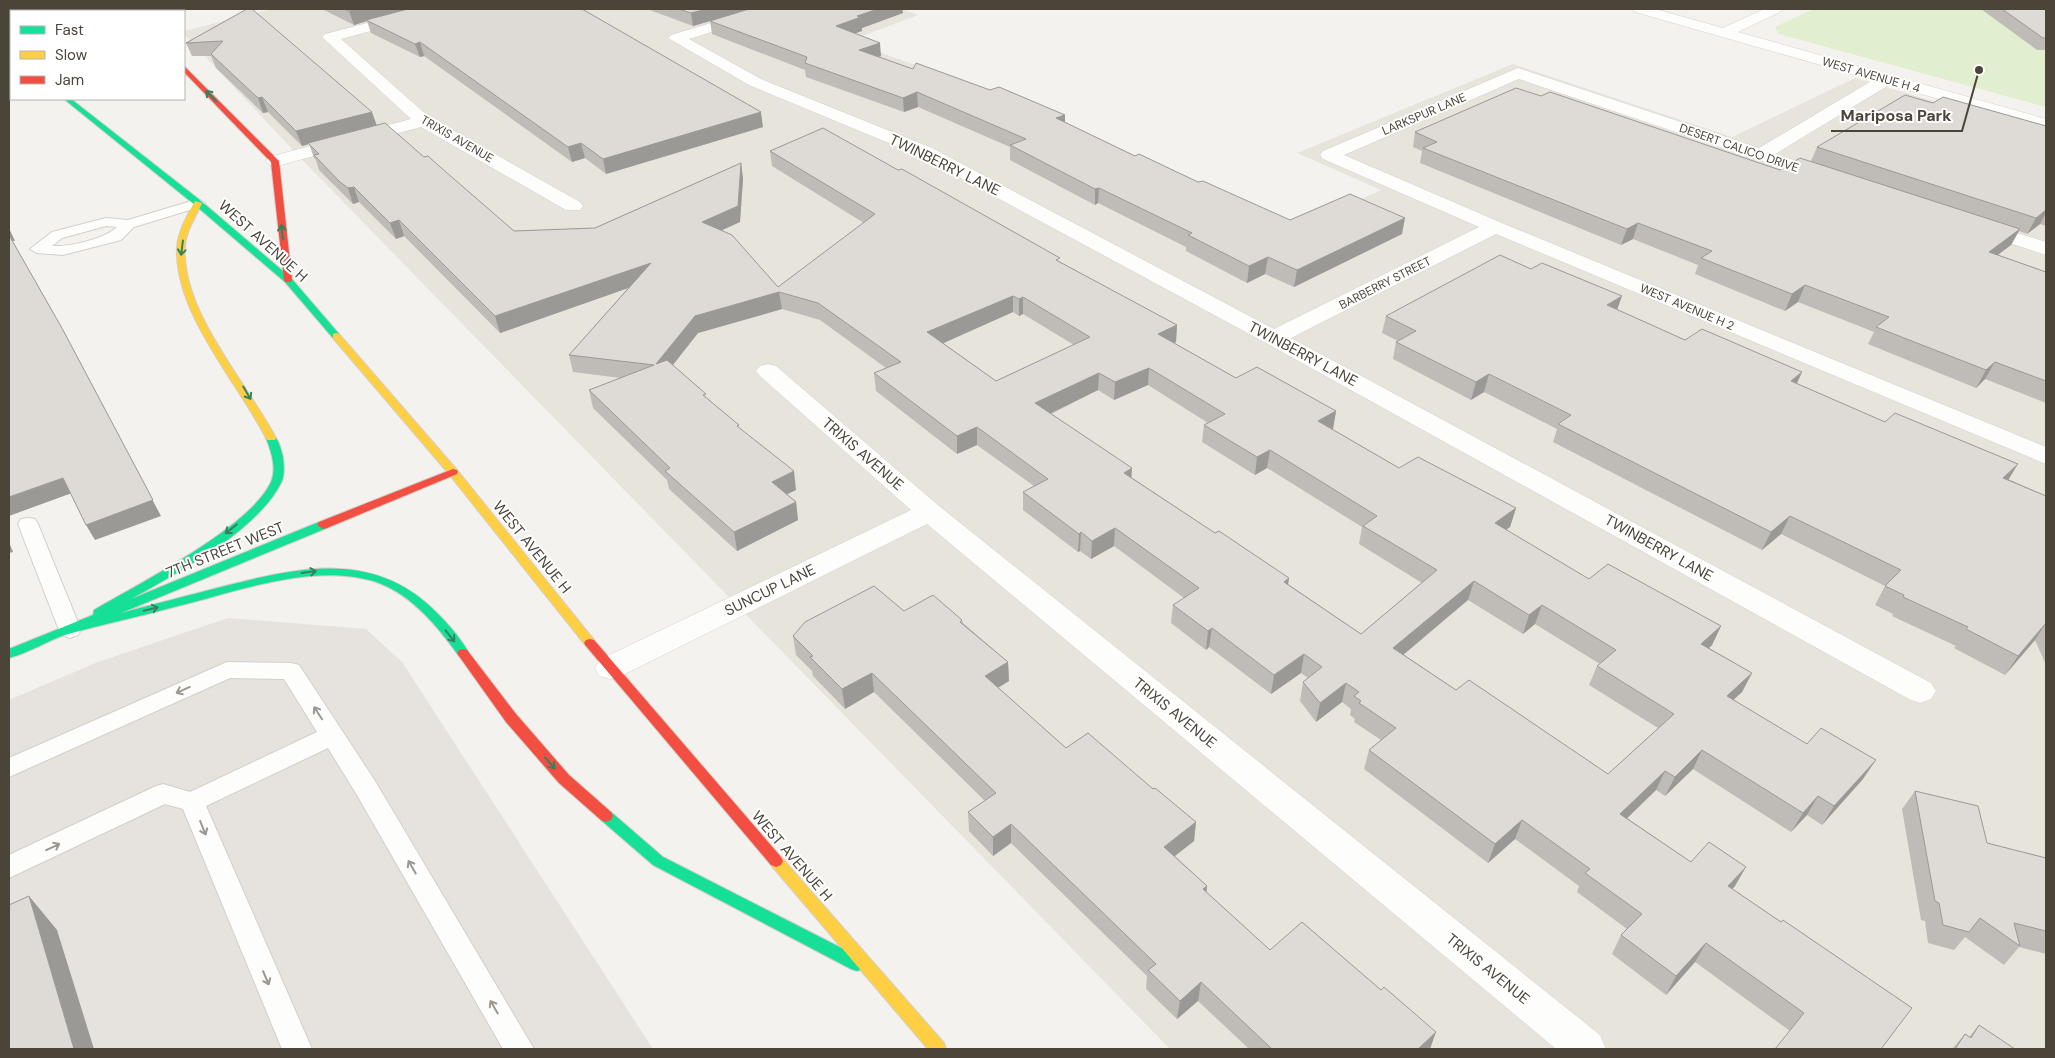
<svg xmlns="http://www.w3.org/2000/svg" width="2055" height="1058" viewBox="0 0 2055 1058" font-family="'DM Sans',sans-serif">
  <rect width="100%" height="100%" fill="#f4f2ee"/>
  <path fill="#e7e4dc" d="M272 9H902L918 15 849 41 1011 100 1291 231 1381 190 1297 153 1513 64 1732 137 1855 78 2046 134V1049H1170L312 170 184 34V31Z"/>
  <path fill="#e6e2de" d="M228 618 366 629 402 662 653 1049H9V700L98 662Z"/>
  <path fill="#e1eecf" d="M1814 9H2046V107L1779 34 1775 27Z"/>
  <g fill="none" stroke-linecap="round" stroke-linejoin="round">
    <g stroke="#d2d0cb" stroke-width="2">
      <path id="lane" d="M198 199 205 203 203 206 134 227 121 240 63 255 37 253 30 249 52 232 106 218 128 220ZM106 226 117 227C105 239 69 247 52 246L62 238Z
        M28 518 35 519 38 524 81 630 78 635 70 638 62 635 59 630 18 524 21 519Z
        M227 662 291 663 299 665 375 781 534 1049H503L357 795 328 748 206 806 312 1049H282L183 809 165 804 9 878V855L154 787 163 784 190 792 317 732 284 679 230 678 9 777V758Z"/>
    </g>
    <g stroke="#d2d0cb" stroke-width="1">
      <path id="street" d="M421 9H444L442 12 341 39 429 117 580 202 583 206 580 210H566L421 127 281 165H269L266 161 269 157 411 119 322 37 325 34Z
        M757 9H778L776 12 689 39 761 79 932 148 1274 329 1479 227 1323 159 1320 155 1323 151 1518 68 1759 148 1873 80 1635 12 1633 9H1655L1723 28 1764 9H1782L1780 12 1738 32 2046 119V129L1889 85 1775 154 1831 172 1833 176 1831 180 1824 182 1519 79 1344 155 1502 223 2046 447V464L1496 234 1291 338 1931 683 1936 691 1931 699 1920 703 1909 699 1266 343 920 156 749 85 668 38 671 35Z
        M1979 221 2046 242V255L1972 231 1969 227 1972 223Z
        M768 364 776 366 939 506 1600 1035 1606 1049H1556L927 524 621 676 610 679 599 676 595 668 599 660 911 510 760 376 756 371 760 366Z"/>
    </g>
    <g stroke="#d3cfc5" stroke-width="2">
      <path id="fast" d="M9 48 11 49V55L9 54Z
        M64 99H71L201 201 291 278 339 334V338H333L285 282 195 205Z
        M271 435C279 437 281 450 283 457 284 466 285 476 281 483 257 531 177 573 131 599L319 522H327L329 525 327 528 121 613C154 604 187 596 221 587 299 567 376 549 438 614 450 626 461 639 469 653L467 656H459C438 627 413 596 379 583 317 561 239 591 178 606 142 616 104 624 68 634 48 640 29 653 9 658V649L93 615 94 610C138 584 250 528 271 482 277 468 271 451 266 438Z
        M606 810 611 812 663 857 863 959 865 964 863 969 857 971 851 969 653 865 601 820 599 816 601 812Z"/>
    </g>
    <g stroke="#d3cfc5" stroke-width="2">
      <path id="slow" d="M123 9H130L132 11H125Z
        M195 201 202 203C196 216 186 231 185 246 180 310 247 383 276 438L275 440H267L266 438C237 381 174 313 177 247 178 232 188 214 195 201Z
        M336 333 339 334 457 470 594 640 596 643 594 646H586L449 474 333 338V334Z
        M776 855 781 857 944 1043 946 1049H928L771 865 769 861 771 857Z"/>
    </g>
    <g stroke="#d3cfc5" stroke-width="2">
      <path id="jam" d="M184 66 279 161 292 280 291 282H285L284 280 271 162 184 72Z
        M453 469 457 470 458 472 457 474 327 528 323 529 317 525 319 522Z
        M590 639 594 640 781 857 783 861 781 865 776 867 771 865 586 646 584 643 586 640Z
        M463 649 467 650 516 714 569 775 611 812 613 816 611 820 606 822 601 820 559 783 506 722 459 656 457 653 459 650Z"/>
    </g>
    <use href="#lane" fill="#fdfdfc" fill-rule="evenodd"/>
    <use href="#street" fill="#fdfdfc" fill-rule="evenodd"/>
    <use href="#fast" fill="#16e098" fill-rule="evenodd"/>
    <use href="#slow" fill="#ffcf43" fill-rule="evenodd"/>
    <use href="#jam" fill="#f24e42" fill-rule="evenodd"/>
  </g>
  <path fill="#bfbcb8" fill-rule="evenodd" d="M247 9 376 125 424 157 514 231 595 228 741 163 743 179 740 222 722 230 778 287 864 223 772 166 770 151 1060 262 1177 325 1176 342 1174 343 1236 378 1336 411 1333 429H1332L1399 468 1516 508 1510 527 1506 530 1589 579 1721 626 1712 645 1709 648 1752 673 1742 692 1733 700 1863 779 1822 825 1807 815 1791 832 1693 769 1665 796 1656 790 1627 818 1691 862 1735 886 1732 889 1781 922 1912 1008 1790 1031 1695 962 1666 995 1612 954 1621 935 1627 929 1577 892 1579 886 1515 839 1488 863 1364 769 1369 750 1381 740 1354 722 1355 719 1350 715 1351 709 1342 702 1316 722 1300 701 1303 682 1308 678 1301 673 1271 694 1209 647 1206 650 1171 623 1173 605 1184 598 1114 546 1091 559 1080 551 1078 552 1023 510V492L1034 486 977 445 957 454 876 391 874 373 886 368 820 320 782 309 698 333 673 365 707 398 739 428 796 490 787 494 796 502 798 520 737 551 669 489 667 480 593 408 589 390 621 378 573 372 569 355 628 288 500 333 404 236 396 239 359 202 353 204 319 170 316 160 314 158 309 144 302 146 268 112 263 113 216 68 211 56H192L186 43ZM1013 312 1019 316 1023 314 1074 345 996 381 943 343ZM1148 385 1208 423 1204 425 1202 442 1255 475 1267 468 1362 527 1359 544 1422 583 1361 634 1288 584 1289 578 1215 533 1131 477 1051 414 1098 390 1114 400ZM1468 600 1523 634 1535 624 1600 664 1597 666 1589 685 1658 728 1608 774 1456 690 1403 654Z
    M322 9H582L763 127 606 174 585 158 572 162 424 56 420 57 371 33 367 21 354 25Z
    M647 9H902L903 13 862 28V31L855 33 881 56 879 57 1065 123 1135 156 1290 220 1402 234 1294 287 1265 274 1247 283 1186 251V247L1098 203 1095 205 1010 160V147L918 107 904 112 806 77 805 70 712 34 710 21 693 26Z
    M1981 9H2046V50H2037Z
    M1541 96 1780 170 1811 161 1817 147 1933 103 2046 126V226L2040 224 2027 234 2019 231 2011 245 1998 255 2046 272V403L1985 379 1976 388 1868 344 1874 332 1798 302 1785 311 1695 274 1698 265 1633 239 1621 245 1420 163 1422 151 1413 147 1415 132Z
    M1531 269 1617 310 1685 340 1802 372 1797 384 2046 496V665L2035 640 2005 675 1954 648 1956 646 1892 616 1893 614 1875 605 1885 586 1781 534 1762 550 1553 442 1557 429 1484 392 1471 400 1393 359 1396 342 1398 341 1382 333 1386 316Z
    M962 620 963 623 1008 662 1009 681 998 688 1066 748 1153 789 1196 822 1194 841 1175 856 1207 886 1206 892 1270 950 1430 1049H1249L1198 1001 1177 1019 1146 989 1147 976 1011 843 993 856 969 831 968 812 985 801 874 692 845 709 813 676 812 671 796 655 793 636Z
    M1915 791 1987 843 2046 858V954L2019 947 2004 965 1965 937 1954 950 1928 943 1925 921 1921 920 1902 809Z
    M1979 1025 2015 1049H1952L1965 1034 1969 1037Z"/>
  <path fill="#9b9996" d="M360 9H415L366 20 367 21 354 25 349 11Z
    M706 9H751L693 26 691 13Z
    M878 9H902L903 13 862 28V31L837 40 836 26 857 16Z
    M420 42 424 56 420 57 415 44Z
    M880 43 881 56 860 64 859 50Z
    M917 92 918 107 904 112 903 98Z
    M262 97 268 112 263 113 258 98Z
    M372 112 377 126 308 143 309 144 302 146 296 131Z
    M761 112 763 127 606 174 603 159Z
    M1065 115V130L1056 118Z
    M581 143 585 158 572 162 568 147Z
    M741 163 743 179 740 222 705 238 702 222Z
    M354 187 359 202 353 204 348 188Z
    M1099 188 1098 203 1095 205V189Z
    M2046 210V213L2040 224 2027 234 2036 218Z
    M1405 218 1402 234 1294 287 1297 270Z
    M399 220 404 236 396 239 390 223Z
    M1638 223 1633 239 1621 245 1627 229Z
    M9 228 15 241H12L9 235Z
    M2020 229 2011 245 1980 268 1989 252Z
    M1268 257 1265 274 1247 283 1249 266Z
    M651 263 654 279 500 333 495 316Z
    M1805 285 1798 302 1785 311 1792 294Z
    M779 292 782 309 698 333 660 381 656 364 695 316Z
    M1013 296V312L928 350 927 332Z
    M1622 296 1616 313 1607 305Z
    M1023 297V314L1019 316V299Z
    M1177 325 1176 342 1157 351 1158 334Z
    M70 345 161 516 95 540 86 525Z
    M1995 362 1985 379 1976 388 1986 370Z
    M1149 368 1148 385 1114 400 1115 382Z
    M1802 372 1794 389 1791 381Z
    M1099 373 1098 390 1035 421V403Z
    M1489 374 1484 392 1471 400 1476 382Z
    M1336 411 1333 429 1314 439 1318 421Z
    M977 427V445L957 454V436Z
    M1270 450 1267 468 1255 475 1257 457Z
    M2018 464 2007 482 2003 478Z
    M1132 468 1131 486 1124 473Z
    M794 471 796 490 775 500 772 482Z
    M63 478 72 493 9 516V497Z
    M796 502 798 520 737 551 734 532Z
    M1516 508 1510 527 1490 541 1495 523Z
    M1790 516 1781 534 1762 550 1771 532Z
    M1115 528 1114 546 1091 559 1092 541Z
    M1081 532 1080 551 1078 552 1079 534Z
    M9 542 13 552 9 553Z
    M1289 578 1286 597 1284 582Z
    M1474 581 1468 600 1389 667 1393 648Z
    M1542 605 1535 624 1523 634 1529 615Z
    M2046 623 2035 640 2005 675 2018 656Z
    M1721 626 1712 645 1693 663 1701 644Z
    M1212 628 1209 647 1206 650 1208 631Z
    M1304 654 1301 673 1271 694 1274 675Z
    M1008 662 1009 681 986 695 985 676Z
    M872 673 874 692 845 709 842 689Z
    M1752 673 1742 692 1717 715 1727 696Z
    M1346 683 1342 702 1316 722 1320 703Z
    M1702 750 1693 769 1665 796 1675 777Z
    M1876 760 1863 779 1822 825 1834 806Z
    M1665 771 1656 790 1612 833 1620 814Z
    M1818 796 1807 815 1791 832 1803 813Z
    M1522 820 1515 839 1488 863 1495 844Z
    M1196 822 1194 841 1162 866 1164 847Z
    M1011 824V843L993 856V837Z
    M1746 867 1735 886 1717 905 1728 886Z
    M1207 886 1205 905 1203 889Z
    M29 896 57 930 94 1049H74Z
    M1706 943 1695 962 1666 995 1676 976Z
    M1201 982 1198 1001 1177 1019 1180 1001Z
    M1436 1032 1430 1049H1418Z"/>
  <path fill="#dedbd6" stroke="#9b9996" fill-rule="evenodd" d="M247 9H252L372 112 296 131 262 97 258 98 211 54 223 41 186 43Z
    M344 9H360L349 11Z
    M408 9H582L761 112 603 159 581 143 568 147 420 42 415 44 366 20Z
    M679 9H706L691 13Z
    M749 9H878L857 16 861 17 836 26 880 43 859 50 913 69 916 63 990 90 999 87 1065 115 1056 118 1135 156 1139 154 1198 182 1203 181 1290 220 1350 194 1405 218 1297 270 1268 257 1249 266 1188 235 1192 233 1099 188 1095 189 1010 145 1026 139 917 92 903 98 805 63 807 57 710 21Z
    M2002 9H2046V38H2043Z
    M1516 88 1541 96 1550 92 1780 170 1800 158 2020 229 1989 252 2046 272V381L1995 362 1986 370 1876 327 1889 317 1805 285 1792 294 1701 258 1712 251 1638 223 1627 229 1423 148 1437 142 1415 132Z
    M1905 95 1933 103 1943 97 2046 126V210L2036 218 1817 147Z
    M385 123 424 157 428 156 439 166 514 231 595 228 741 163 738 206 702 222 732 235 778 287 875 214 770 151 823 128 898 170 902 169 1060 258 1056 260 1177 325 1158 334 1236 378 1257 367 1336 411 1318 421 1399 468 1418 457 1516 508 1495 523 1589 579 1608 564 1721 626 1701 644 1752 673 1727 696 1807 744 1821 728 1876 760 1834 806 1818 796 1803 813 1702 750 1675 777 1665 771 1620 814 1691 862 1709 842 1746 867 1728 886 1781 922 1783 920 1912 1008 1881 1049H1775L1804 1013 1706 943 1676 976 1621 935 1642 914 1585 873 1590 869 1522 820 1495 844 1369 750 1396 728 1359 703 1361 701 1354 696 1359 692 1346 683 1320 703 1303 682 1322 667 1304 654 1274 675 1212 628 1208 631 1173 605 1199 588 1115 528 1092 541 1081 532 1079 534 1023 492 1048 479 977 427 957 436 874 373 901 362 818 303 779 292 695 316 656 364 667 360 706 394 703 395 739 425 737 426 794 471 772 482 796 502 734 532 665 471 670 468 589 390 654 365 569 355 651 263 495 316 399 220 390 223 354 187 348 188 340 182 314 155 319 154 308 143ZM1013 296 1019 299 1023 297 1090 337 996 381 927 332ZM1149 368 1225 414 1204 425 1257 457 1270 450 1377 516 1363 526 1437 570 1361 634 1284 582 1289 578 1219 531 1215 533 1124 473 1132 468 1035 403 1099 373 1115 382ZM1474 581 1529 615 1542 605 1616 650 1597 666 1674 714 1608 774 1469 680 1456 690 1393 648Z
    M9 235 63 330 153 500 86 525 63 478 9 497Z
    M1500 255 1531 269 1542 263 1622 296 1607 305 1685 340 1702 329 1802 372 1791 381 1885 422 1895 413 2018 464 2003 478 2046 496V623L2018 656 1966 629 1968 627 1903 597 1904 595 1885 586 1901 570 1790 516 1771 532 1558 424 1571 415 1489 374 1476 382 1396 342 1416 331 1386 316Z
    M874 586 904 611 933 595 962 620 960 622 1008 662 985 676 1066 748 1088 733 1153 789 1155 788 1196 822 1164 847 1207 886 1203 889 1270 950 1302 922 1381 990 1384 987 1436 1032 1418 1049H1272L1201 982 1180 1001 1148 970 1156 964 1011 824 993 837 968 812 996 793 872 673 842 689 810 657 813 656 793 636 805 622Z
    M1915 791 1978 806 1987 843 2046 858V931L2014 923 2020 946 1980 918 1969 932 1943 925 1939 903 1935 901Z
    M29 896 74 1049H9V905Z
    M1979 1025 2015 1049H1955L1965 1034 1971 1038Z"/>
  <defs><path id="oneway-shaft" d="M-6 0H5M1.5-3L5.5 0L1.5 3" fill="none" stroke-width="1.6" stroke-linecap="round" stroke-linejoin="round" transform="scale(1.25)"/></defs>
  <g stroke="#36825f">
    <use href="#oneway-shaft" transform="translate(211 96) rotate(-134)"/>
    <use href="#oneway-shaft" transform="translate(282 232) rotate(-96)"/>
    <use href="#oneway-shaft" transform="translate(182 248) rotate(97)"/>
    <use href="#oneway-shaft" transform="translate(247 393) rotate(60)"/>
    <use href="#oneway-shaft" transform="translate(231 529) rotate(142)"/>
    <use href="#oneway-shaft" transform="translate(309 572) rotate(-8)"/>
    <use href="#oneway-shaft" transform="translate(151 609) rotate(-14)"/>
    <use href="#oneway-shaft" transform="translate(450 636) rotate(51)"/>
    <use href="#oneway-shaft" transform="translate(550 763) rotate(49)"/>
  </g>
  <g stroke="#9b9791">
    <use href="#oneway-shaft" transform="translate(183 690) rotate(156)"/>
    <use href="#oneway-shaft" transform="translate(318 713) rotate(-123)"/>
    <use href="#oneway-shaft" transform="translate(203 828) rotate(68)"/>
    <use href="#oneway-shaft" transform="translate(53 847) rotate(-25)"/>
    <use href="#oneway-shaft" transform="translate(412 867) rotate(-120)"/>
    <use href="#oneway-shaft" transform="translate(266 978) rotate(67)"/>
    <use href="#oneway-shaft" transform="translate(494 1007) rotate(-120)"/>
  </g>
  <g text-anchor="middle" stroke-width="4" stroke-linejoin="round" paint-order="stroke">
    <g font-size="12" fill="#4b4439" stroke="#fff">
      <text transform="translate(1871 75) rotate(16)" y="4">WEST AVENUE H 4</text>
      <text transform="translate(1424 114) rotate(-23)" y="4">LARKSPUR LANE</text>
      <text transform="translate(457 139) rotate(30)" y="4">TRIXIS AVENUE</text>
      <text transform="translate(1739 148) rotate(19)" y="4">DESERT CALICO DRIVE</text>
      <text transform="translate(1385 283) rotate(-27)" y="4">BARBERRY STREET</text>
      <text transform="translate(1687 307) rotate(23)" y="4">WEST AVENUE H 2</text>
    </g>
    <g font-size="15" fill="#4b4439" stroke="#fff">
      <text transform="translate(945 165) rotate(26)" y="5">TWINBERRY LANE</text>
      <text transform="translate(263 241) rotate(42)" y="5">WEST AVENUE H</text>
      <text transform="translate(1303 354) rotate(28)" y="5">TWINBERRY LANE</text>
      <text transform="translate(863 454) rotate(41)" y="5">TRIXIS AVENUE</text>
      <text transform="translate(532 547) rotate(51)" y="5">WEST AVENUE H</text>
      <text transform="translate(1659 548) rotate(29)" y="5">TWINBERRY LANE</text>
      <text transform="translate(225 550) rotate(-22)" y="5">7TH STREET WEST</text>
      <text transform="translate(770 590) rotate(-26)" y="5">SUNCUP LANE</text>
      <text transform="translate(1175 713) rotate(39)" y="5">TRIXIS AVENUE</text>
      <text transform="translate(792 856) rotate(49)" y="5">WEST AVENUE H</text>
      <text transform="translate(1488 969) rotate(39)" y="5">TRIXIS AVENUE</text>
    </g>
  </g>
  <path fill="none" stroke="#4b4439" stroke-width="2" d="M1979 70L1962 131H1831"/>
  <circle fill="#4b4439" stroke="#fff" stroke-width="2" cx="1979" cy="70" r="5"/>
  <g font-size="16" text-anchor="middle" font-weight="bold" fill="#4b4439" stroke="#fff" stroke-width="4" stroke-linejoin="round" paint-order="stroke">
    <text x="1896" y="121">Mariposa Park</text>
  </g>
  <rect width="2055" height="1058" fill="none" stroke="#4b4439" stroke-width="20"/>
  <rect x="10" y="10" width="175" height="90" fill="#ffffff" stroke="#b7b4b0"/>
  <rect x="20" y="26" width="25" height="8" fill="#16e098" stroke="#b7b4b0"/>
  <text x="55" y="35" font-size="15" fill="#4b4439">Fast</text>
  <rect x="20" y="51" width="25" height="8" fill="#ffcf43" stroke="#b7b4b0"/>
  <text x="55" y="60" font-size="15" fill="#4b4439">Slow</text>
  <rect x="20" y="76" width="25" height="8" fill="#f24e42" stroke="#b7b4b0"/>
  <text x="55" y="85" font-size="15" fill="#4b4439">Jam</text>
</svg>
